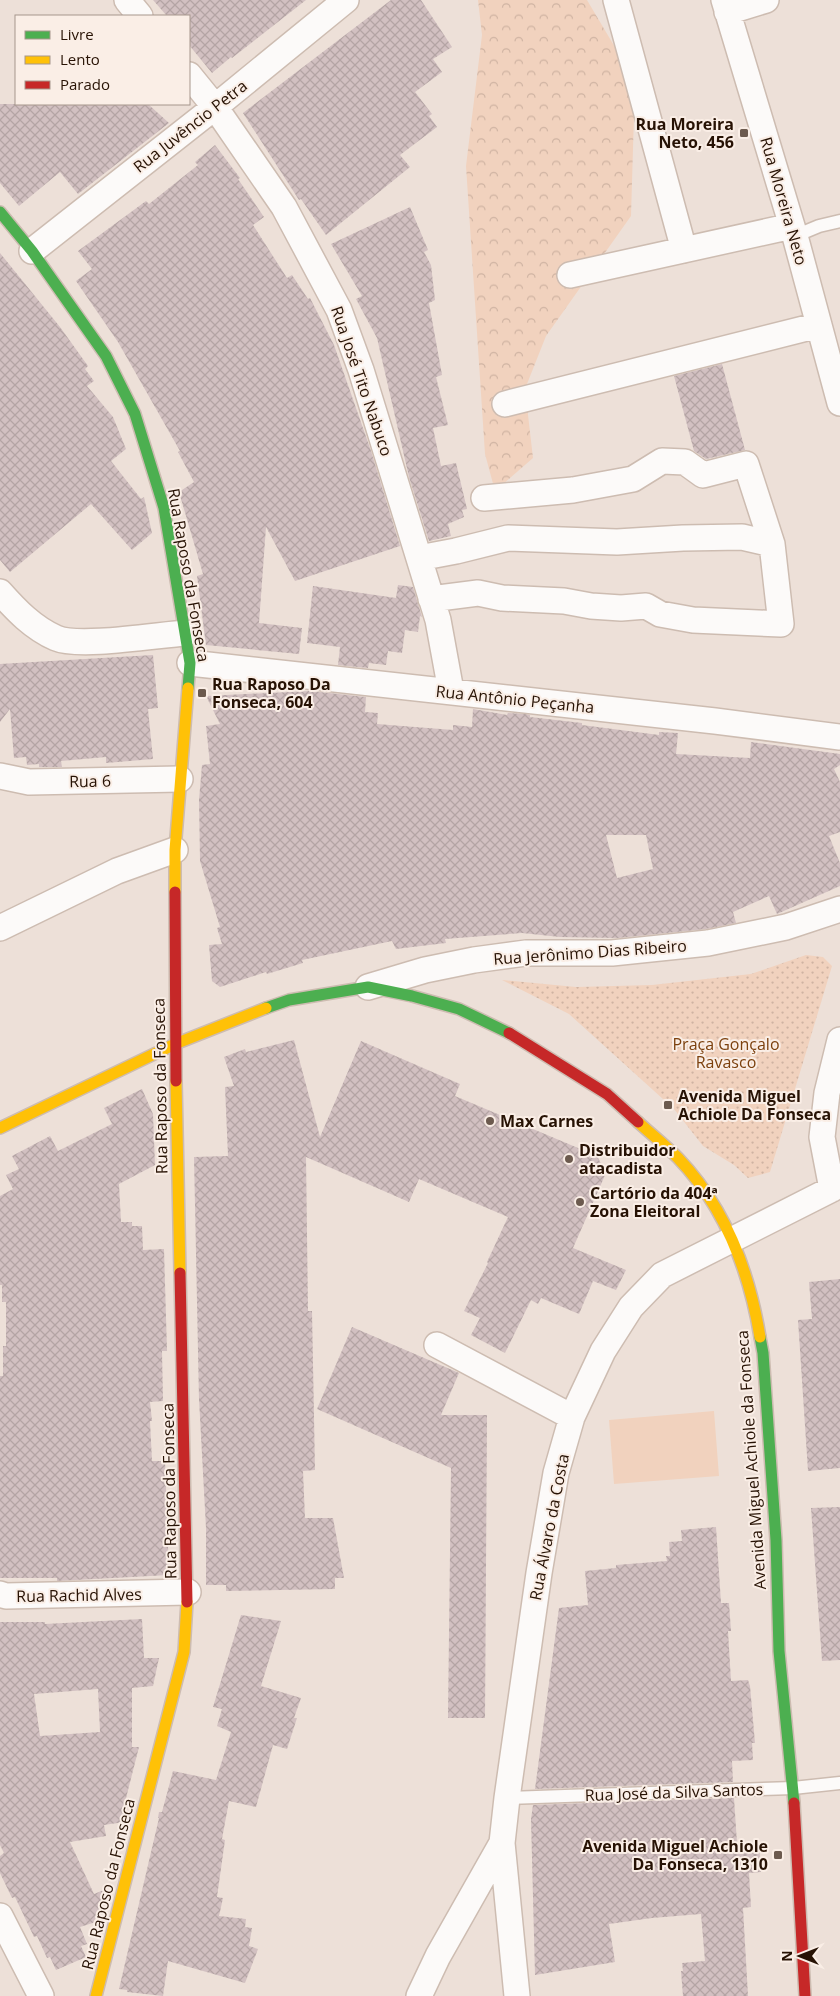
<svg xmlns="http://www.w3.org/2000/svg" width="840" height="1996" viewBox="0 0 840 1996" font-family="'Open Sans',sans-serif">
  <defs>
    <pattern id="forest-crowns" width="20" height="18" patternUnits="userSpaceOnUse" patternTransform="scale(1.25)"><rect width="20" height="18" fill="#f1d2be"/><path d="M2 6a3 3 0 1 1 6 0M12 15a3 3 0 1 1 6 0" fill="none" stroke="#cfb3a2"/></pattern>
    <pattern id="park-dots" width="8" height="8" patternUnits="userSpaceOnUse" patternTransform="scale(1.25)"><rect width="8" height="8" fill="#f1d2be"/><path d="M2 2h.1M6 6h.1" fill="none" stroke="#cfb3a2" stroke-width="1.8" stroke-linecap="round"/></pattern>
    <pattern id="building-cross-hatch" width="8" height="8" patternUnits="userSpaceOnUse" patternTransform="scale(1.25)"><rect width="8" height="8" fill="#d2c0c1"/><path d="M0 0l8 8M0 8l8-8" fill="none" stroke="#b4a4a4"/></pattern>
  </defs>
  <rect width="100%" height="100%" fill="#ede0d8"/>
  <path fill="#f1d2be" d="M714 1411 719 1476 614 1484 609 1420Z"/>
  <path fill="url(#forest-crowns)" d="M478 0H587L635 81 631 216 546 336 525 389 533 458 495 491 485 454 466 166 482 35Z"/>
  <path fill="url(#park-dots)" d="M806 955 823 957 832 966 770 1172 748 1178 734 1165 703 1146 674 1109 569 1014 502 980 576 987 652 985 751 974Z"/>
  <path fill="url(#building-cross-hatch)" fill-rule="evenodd" d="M153 0H306L232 58 231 57 212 73 189 45V16H167Z
    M391 0H421L452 47 433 59 442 72 415 92 432 114 429 116 437 127 400 155 410 167 326 235 301 199 299 200 243 113Z
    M0 104H148L169 123 78 194 60 172 19 206 0 183Z
    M215 145 240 178 238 179 264 217 253 225 287 278 292 275 308 299 310 298 334 345 371 451 400 546 295 581 266 527 259 623 302 628 299 654 206 645 197 576 203 574 179 492 194 482 178 452 180 451 118 342 76 281 92 269 78 251 146 201 149 204 198 165 195 162Z
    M410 207 428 250 424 252 431 265 435 300 429 303 442 375 436 377 448 425 433 428 441 466 456 463 467 509 462 510 464 517 448 524 451 536 429 541 409 477 377 338 356 299 362 296 331 244Z
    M0 253 60 327 88 366 85 369 94 381 87 386 113 417 126 449 111 461 141 499 144 497 152 533 132 550 91 504 10 572 0 560Z
    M722 364 745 450 706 459 694 451 674 376Z
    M398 585 413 587 422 617 420 616 418 632 405 630 402 653 388 651 386 665 369 663 368 668 338 665 340 647 307 643 313 586 396 598Z
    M153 655 158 708 148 709 153 759 106 763V757L61 761 62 767H39V764L27 765 26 757 14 758 10 709 0 722V664Z
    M310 691 366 697 365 712 378 713 377 724 453 730V725L472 727 473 709 507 715 508 713 525 714 530 715V717L582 723V725L659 735V732L678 733 676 754 750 758 751 742 840 754V765L834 769 840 782V832L829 836 840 863V886L777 914 769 896 733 912 736 923 706 929 618 938 560 937 522 933 445 939 446 943 396 949 392 941 302 960 303 963 267 974 266 972 220 987 212 981 209 945 222 944 217 928 220 927 200 861 199 800 202 765 210 764 206 726 220 724 206 696ZM606 835H646L653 869 617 878Z
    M294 1040 320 1137 361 1041 460 1084 455 1096 597 1156 606 1173 573 1248 626 1270 616 1290 593 1281 579 1314 541 1298 538 1304 531 1300 505 1353 471 1335 480 1318 464 1311 488 1263 487 1262 508 1217 419 1179 409 1202 306 1157 308 1311H312L315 1470 303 1471 305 1518H333L344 1578H335V1589L226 1591V1585H206V1528L199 1399 194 1157 228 1156 225 1087 234 1086 224 1057 245 1049 246 1052Z
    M142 1089 153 1114 155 1165 119 1184 121 1222H132V1226H142L143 1250 164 1249 167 1351H162L163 1401 150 1402 152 1421H150L152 1461H165L169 1575 57 1581V1578H0V1376H3V1346H6V1302H2V1285H0V1196L13 1189 6 1175 19 1169 12 1156 50 1136 58 1151 112 1124 104 1108Z
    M840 1279V1468L808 1471 798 1320 812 1319 809 1282Z
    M352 1327 459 1373 441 1415H487L485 1718H448L451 1468 317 1409Z
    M840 1507V1660L822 1661 811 1508Z
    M716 1527 721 1603H729L731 1631H728L731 1681 748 1680 750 1686 755 1743H752L753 1760 732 1761 733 1782 535 1789 559 1608 588 1605 585 1571 616 1568V1565L667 1561 666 1556H670L669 1542 682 1541 681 1530Z
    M241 1615 281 1621 261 1686 301 1698 294 1718H297L287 1749 273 1745 256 1807 229 1801 222 1839 225 1840 217 1897 223 1898 219 1916 246 1919 245 1927 252 1928 249 1946 258 1949 245 1983 168 1961 163 1996 127 1992V1990L119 1989 159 1818H158L159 1812H162L173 1771 216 1780 231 1732 217 1726 222 1709 213 1707Z
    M142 1619 144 1658H159L153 1686 132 1688V1747H139L124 1806H128L124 1822 104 1825 106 1836 70 1842 94 1894 104 1890V1900L99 1921 80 1927 87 1944 81 1946 86 1957 56 1970 50 1957 47 1958 37 1936 34 1937 15 1897 12 1898 0 1873V1856L4 1853 0 1845V1622H45V1624ZM98 1689 100 1732 40 1736 34 1694Z
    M734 1798 737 1843 739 1846 759 1844 761 1872 749 1873 751 1907 743 1908 748 1996H683L681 1971H683L682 1963 705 1961 701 1914 652 1918 609 1924 615 1962 535 1975 531 1819 533 1805Z"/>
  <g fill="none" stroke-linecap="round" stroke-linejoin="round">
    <g stroke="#cdbcb1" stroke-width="15">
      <path id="lane" d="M795 236 819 226 840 221
        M507 1798 793 1788 840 1783"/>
    </g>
    <g stroke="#cdbcb1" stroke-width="28">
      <path id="street" d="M127 0 140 16
        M616 0 684 250
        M724 0 795 236 840 403
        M727 12 766 0
        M189 75 215 107 284 207 339 310 361 370 438 620 451 691
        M32 251 215 107 346 0
        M570 275 792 226
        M505 404 819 325
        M419 558 456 551 508 538 617 542 683 538 742 537 772 544
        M0 592C16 610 33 628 56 638 79 648 157 635 186 633
        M431 599 478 593 502 598 564 601 591 606 621 608 646 606 660 614 693 620 781 624 772 544 746 464 703 475 685 462 662 461 633 479 573 490 484 498
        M190 663 715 721 840 737
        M0 776 29 782 180 779
        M0 928 117 871 175 850
        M368 987 425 970 474 960 526 953H612L708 943 786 927 840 909
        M832 1189 822 1137 827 1093 840 1040
        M437 1345 572 1417
        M0 1594 6 1596 188 1592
        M0 1916 41 1996
        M419 1996 438 1956 502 1843
        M517 1996 502 1843 507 1798 539 1573 556 1473 572 1417 603 1351 631 1307 662 1275 832 1189"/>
    </g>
    <g stroke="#cdbcb1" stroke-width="14">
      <path id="fast" d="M0 212 32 251 106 356 135 414 164 508 190 663 188 688
        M266 1008 289 1000 368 987 412 996 459 1009 509 1033
        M760 1337 763 1353 776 1540 779 1651 794 1803"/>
    </g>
    <g stroke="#cdbcb1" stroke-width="14">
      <path id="slow" d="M175 892V850L188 688
        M176 1081 180 1273
        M638 1122C651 1134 665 1145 678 1158 725 1207 749 1270 760 1337
        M0 1128 175 1044 266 1008
        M96 1996 184 1652 187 1602"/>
    </g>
    <g stroke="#cdbcb1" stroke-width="14">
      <path id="jam" d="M175 892 176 1081
        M509 1033 607 1094 638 1122
        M180 1273 187 1602
        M794 1803 805 1996"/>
    </g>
    <use href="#lane" stroke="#fcfaf9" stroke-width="12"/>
    <use href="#street" stroke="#fcfaf9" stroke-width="25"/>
    <use href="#fast" stroke="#4caf50" stroke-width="11"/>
    <use href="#slow" stroke="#ffc107" stroke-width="11"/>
    <use href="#jam" stroke="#c62828" stroke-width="11"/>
  </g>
  <g fill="#6c5a4e" stroke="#faeee6" stroke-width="2">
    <rect x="739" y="128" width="10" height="10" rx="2.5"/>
    <rect x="197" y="688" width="10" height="10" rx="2.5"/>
    <rect x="663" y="1100" width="10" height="10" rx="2.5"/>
    <circle cx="490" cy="1121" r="5"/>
    <circle cx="569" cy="1159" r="5"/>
    <circle cx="580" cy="1202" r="5"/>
    <rect x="773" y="1850" width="10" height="10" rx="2.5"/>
  </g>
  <g text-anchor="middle" stroke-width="4" stroke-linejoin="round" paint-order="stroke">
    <g font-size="16" font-weight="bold" fill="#271204" stroke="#faeee6" text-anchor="start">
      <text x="734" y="130" text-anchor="end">Rua Moreira<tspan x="734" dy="18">Neto, 456</tspan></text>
      <text x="212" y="690">Rua Raposo Da<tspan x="212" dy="18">Fonseca, 604</tspan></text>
      <text x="678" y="1102">Avenida Miguel<tspan x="678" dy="18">Achiole Da Fonseca</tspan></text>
      <text x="500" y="1127">Max Carnes</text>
      <text x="579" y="1156">Distribuidor<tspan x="579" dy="18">atacadista</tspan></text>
      <text x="590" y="1199">Cartório da 404ª<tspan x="590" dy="18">Zona Eleitoral</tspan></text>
      <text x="768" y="1852" text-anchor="end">Avenida Miguel Achiole<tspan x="768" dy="18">Da Fonseca, 1310</tspan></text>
    </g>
    <g font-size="16" fill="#271204" stroke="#faeee6">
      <text transform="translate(190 126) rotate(-38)" y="6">Rua Juvêncio Petra</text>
      <text transform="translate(784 201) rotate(74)" y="6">Rua Moreira Neto</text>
      <text transform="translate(362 381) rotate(71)" y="6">Rua José Tito Nabuco</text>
      <text transform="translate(189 575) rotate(80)" y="6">Rua Raposo da Fonseca</text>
      <text transform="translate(515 699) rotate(6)" y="6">Rua Antônio Peçanha</text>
      <text transform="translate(90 781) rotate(-1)" y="6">Rua 6</text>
      <text transform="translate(590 952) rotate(-4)" y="6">Rua Jerônimo Dias Ribeiro</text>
      <text transform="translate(160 1086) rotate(-91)" y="6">Rua Raposo da Fonseca</text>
      <text transform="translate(751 1460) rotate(-94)" y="6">Avenida Miguel Achiole da Fonseca</text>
      <text transform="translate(169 1491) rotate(-91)" y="6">Rua Raposo da Fonseca</text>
      <text transform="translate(549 1527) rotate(-79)" y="6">Rua Álvaro da Costa</text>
      <text transform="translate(79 1595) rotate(-1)" y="6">Rua Rachid Alves</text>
      <text transform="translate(674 1792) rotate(-2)" y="6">Rua José da Silva Santos</text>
      <text transform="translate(108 1884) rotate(-76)" y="6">Rua Raposo da Fonseca</text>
    </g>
    <g font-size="16" fill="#7c410e" stroke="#faeee6">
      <text x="726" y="1050">Praça Gonçalo<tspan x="726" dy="18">Ravasco</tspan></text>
    </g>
  </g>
  <rect x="15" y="15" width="175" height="90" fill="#faeee6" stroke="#a6968c"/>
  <rect x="25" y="31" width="25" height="8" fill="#4caf50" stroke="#a6968c"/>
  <text x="60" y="40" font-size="15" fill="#271204">Livre</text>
  <rect x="25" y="56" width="25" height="8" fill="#ffc107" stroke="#a6968c"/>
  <text x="60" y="65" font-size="15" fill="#271204">Lento</text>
  <rect x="25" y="81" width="25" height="8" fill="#c62828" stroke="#a6968c"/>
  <text x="60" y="90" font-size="15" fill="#271204">Parado</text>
  <g transform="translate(800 1956) rotate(270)" stroke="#faeee6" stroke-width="4" paint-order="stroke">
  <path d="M0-4L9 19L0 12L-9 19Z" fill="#271204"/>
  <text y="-8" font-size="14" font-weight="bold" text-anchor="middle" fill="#271204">N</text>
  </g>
</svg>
